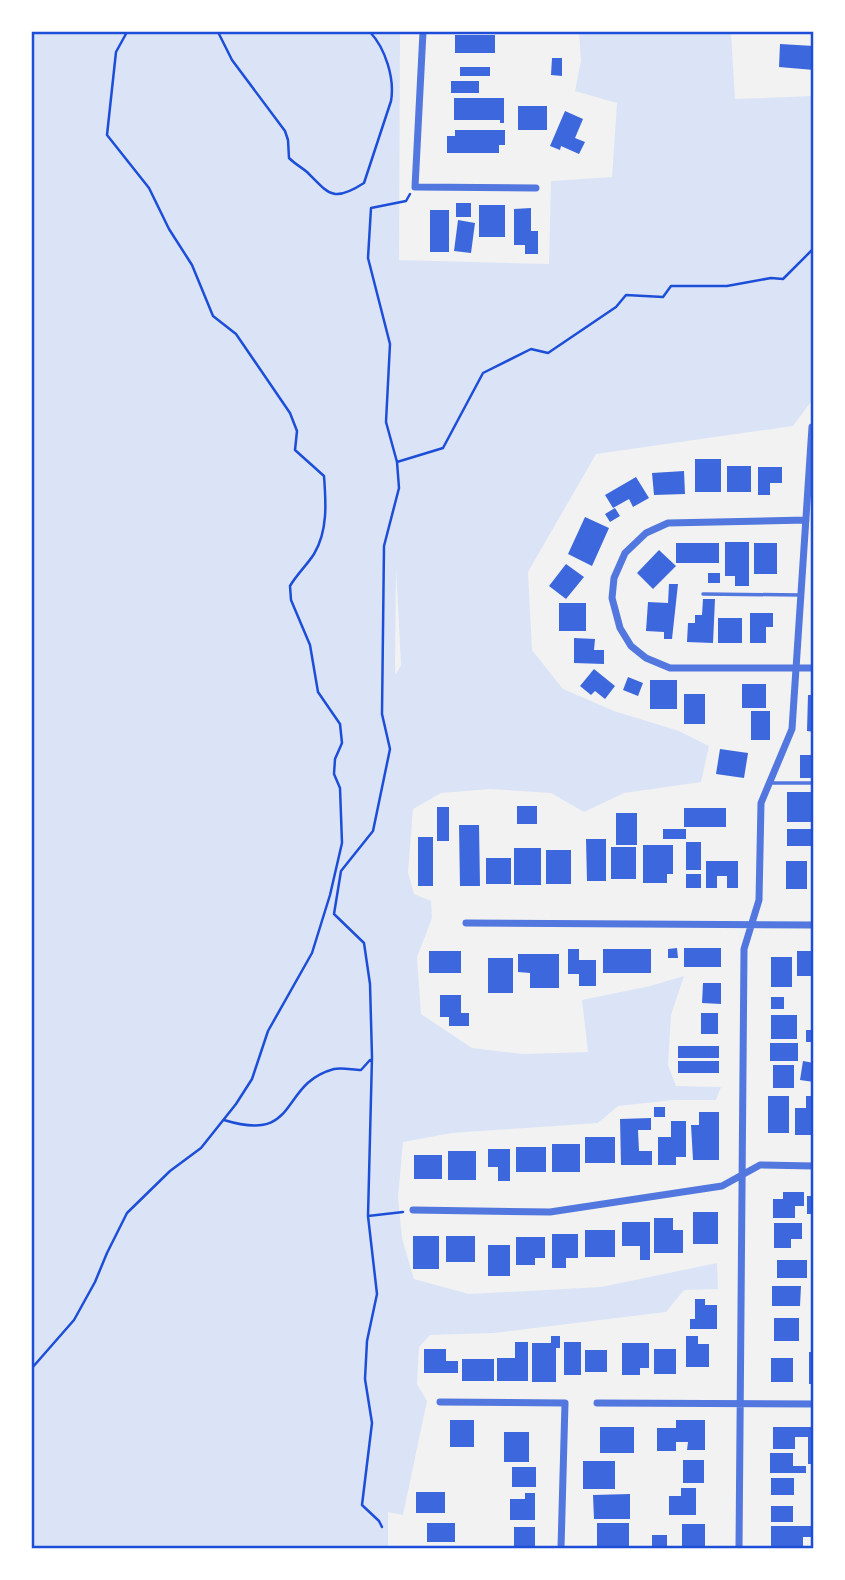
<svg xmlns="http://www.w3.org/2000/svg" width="845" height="1580" viewBox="0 0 845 1580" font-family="'Noto Sans',sans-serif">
  <rect width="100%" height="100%" fill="#f2f2f2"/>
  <path fill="#dbe4f7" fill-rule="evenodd" d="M32 32H400L399 260 549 264 551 181 612 177 617 103 575 91 581 61 579 32H731L735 99 813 96V399L793 426 596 454 528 572 532 650 563 689 614 711 679 731 709 746 701 782 624 793 584 812 551 793 490 789 441 793 413 809 408 872 414 894 431 901 432 918 417 957 421 1014 472 1048 523 1054 588 1052 582 1000 650 986 684 976 671 1015 668 1065 676 1086 721 1087 716 1100H674L618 1106 598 1123 452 1133 403 1142 398 1197 402 1238 414 1279 469 1294 601 1287 717 1263 718 1289 684 1290 666 1312 494 1333 430 1335 419 1347 417 1384 427 1401 403 1515 388 1512V1548H32ZM396 568 401 665 396 674 395 673Z"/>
  <path fill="#3d67dc" d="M455 35H495V53H455Z
    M780 44 814 46V70L779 67Z
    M552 58H562V76L551 75Z
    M460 67H490V76H460Z
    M451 81H479V93H451Z
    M454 98H504V123H500V120H454Z
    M518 106H547V130H518Z
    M565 111 583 119 575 138 585 142 579 154 561 146 560 150 550 146Z
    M455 130H505V145H499V153H447V136H455Z
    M456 203H471V217H456Z
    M479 205H505V237H479Z
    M531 208V231H538V254H525V245H514V209Z
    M430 210H449V252H430Z
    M458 220 475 223 471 253 454 251Z
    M695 459H721V492H695Z
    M727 466H751V492H727Z
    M758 467H782V483H770V495H758Z
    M684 471 685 494 654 495 652 473Z
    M636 477 649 498 633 507 629 499 613 508 605 495Z
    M615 508 620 516 610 522 605 514Z
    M585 517 609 528 592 566 568 554Z
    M725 542H749V586H735V576H725Z
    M676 543H719V563H676Z
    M754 543H777V574H754Z
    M659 550 676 566 653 589 637 573Z
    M566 564 584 577 566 599 549 586Z
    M708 573H720V583H708Z
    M669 584H678L672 639H664V632L646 631 648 602 668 603Z
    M703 599H715L713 643 687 642 688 623H695V615H702Z
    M559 603H586V631H559Z
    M750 613H773V627H766V643H750Z
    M718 618H742V643H718Z
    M574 638 595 639 594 650H604V664L574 663Z
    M594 669 615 686 605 699 595 691 591 695 580 686Z
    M628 677 643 683 638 696 623 690Z
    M650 680H677V709H650Z
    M742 684H766V708H742Z
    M684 694H705V724H684Z
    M808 695H814V732L807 731Z
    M751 711H770V740H751Z
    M720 749 748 753 744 778 716 774Z
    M800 755H814V778H800Z
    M787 792H814V822H787Z
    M517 806H537V824H517Z
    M437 807H449V841H437Z
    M684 808H726V827H684Z
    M616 813H637V845H616Z
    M459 825H479L480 886H460Z
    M663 829H686V839H663Z
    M787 829H811V846H787Z
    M418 837H433V886H418Z
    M586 839H606V881H587Z
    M686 842H701V870H686Z
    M643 845H673V874H667V883H643Z
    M611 847H636V879H611Z
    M514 848H541V885H514Z
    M546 850H571V884H546Z
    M486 858H511V884H486Z
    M706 861H738V888H727V876H717V888H706Z
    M786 861H807V889H786Z
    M686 874H701V888H686Z
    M677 948 678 958H668V949Z
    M684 948H721V967H684Z
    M568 949H579V960H596V986H579V974H568Z
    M603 949H651V973H603Z
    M429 951H461V973H429Z
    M797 951H814V976H797Z
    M518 954H559V988H530V973L518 972Z
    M771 957H792V987H771Z
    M488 958H513V993H488Z
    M703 983H721V1004L702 1003Z
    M440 995H461V1013H469V1026H449V1017H440Z
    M771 997H784V1009H771Z
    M701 1013H718V1034H701Z
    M771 1015H797V1039H771Z
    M806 1030H814V1042H806Z
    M770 1043H798V1061H770Z
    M678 1046H719V1058H678Z
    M678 1061H719V1073H678Z
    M803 1061 814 1063V1082L800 1080Z
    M773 1065H794V1088H773Z
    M768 1096H789V1133H768Z
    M806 1096H814V1135H795V1108H806Z
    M654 1107H665V1117H654Z
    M699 1112H719V1160H693L691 1125H699Z
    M651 1118V1130H638L639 1151H652V1165H621L620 1119Z
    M671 1121H686V1157H676V1165H658V1137H671Z
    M585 1137H615V1163H585Z
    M552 1144H580V1172H552Z
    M516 1147H546V1172H516Z
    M488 1149H510V1181H498V1167H488Z
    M448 1151H476V1180H448Z
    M414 1155H442V1179H414Z
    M783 1192H804V1206H795V1218H773V1199H783Z
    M807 1196H814V1214H807Z
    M693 1212H718V1244H693Z
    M654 1218H673V1230H683V1253H654Z
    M622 1222H650V1260H640V1246H622Z
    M774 1223H802V1239H791V1248H774Z
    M585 1230H615V1257H585Z
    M552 1234H578V1258H566V1268H552Z
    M413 1236H439V1269H413Z
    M446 1236H475V1262H446Z
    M516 1237H545V1258H535V1265H516Z
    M488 1245H510V1276H488Z
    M777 1260H807V1278H777Z
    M772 1286H801L800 1306H772Z
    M695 1299H705V1305H717V1329H690V1319H695Z
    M774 1318H799V1341H774Z
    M551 1336H560V1348H556V1382H532V1343H551Z
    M686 1336H698V1344H709V1367H686Z
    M515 1342H528V1381H497V1358H515Z
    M564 1342H581V1375H564Z
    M622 1343H649V1368H640V1375H622Z
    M424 1349H446V1361H458V1373H424Z
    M654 1349H676V1374H654Z
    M585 1350H607V1372H585Z
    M809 1352H814V1384H809Z
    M771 1358H793V1382H771Z
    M462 1359H494V1381H462Z
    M450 1420H474V1447H450Z
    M676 1420H705V1450H687L688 1442H676V1451H657V1428H676Z
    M600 1427H634V1453H600Z
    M773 1427H814V1464H808V1437H795V1449H773Z
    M504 1432H529V1462H504Z
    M770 1453H793V1466H806V1473H770Z
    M683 1460H704V1483H683Z
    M583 1461H615V1489H583Z
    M512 1467H536V1487H512Z
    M771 1478H794V1495H771Z
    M681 1488H696V1515H669V1496H681Z
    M416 1492H445V1513H416Z
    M525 1493H535V1520H510V1499H525Z
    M630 1494V1519H594L593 1495Z
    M771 1506H793V1522H771Z
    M427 1523H455V1542H427Z
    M597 1523H629V1546H597Z
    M682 1524H705V1547H682Z
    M771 1526H813V1537H803V1547H771Z
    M514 1527H535V1548H514Z
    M652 1535H667V1547H652Z"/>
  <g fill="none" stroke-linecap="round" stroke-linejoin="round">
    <path stroke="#1d4ed8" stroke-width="2.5" d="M218 32 232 60 285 131 288 140 289 158C295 164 301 167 307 172 329 194 333 203 364 183L391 101C395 78 385 48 370 32
      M397 462 443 448 483 373 531 349 548 353 616 307 626 295 663 297 671 286H727L771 278 783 279 814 248
      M224 1120C301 1144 278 1084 334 1069 342 1067 353 1070 361 1070L370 1060
      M368 1216 403 1212
      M32 1368 74 1320 95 1282 107 1253 127 1213 170 1171 201 1148 236 1104 252 1079 268 1031 312 953 330 895 342 843 340 788 334 774 335 759 342 743 340 724 318 692 310 645 291 600 290 586C297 574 307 565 314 554 328 531 326 502 324 476L295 450 297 431 290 413 236 334 213 316 192 265 169 229 149 188 107 135 116 52 127 32
      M382 1527 379 1521 362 1505 372 1423 365 1379 367 1341 377 1294 368 1216 372 1057 370 984 364 943 334 914 341 871 373 831 390 749 382 714 384 546 399 488 397 462 386 422 390 344 368 258 371 208 406 201 410 194"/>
    <path stroke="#5277de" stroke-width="3.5" d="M703 594 800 595
      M771 783H814"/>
    <path stroke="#5277de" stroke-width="7" d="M423 32 415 187 536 188
      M806 520 668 523 646 533 625 553 614 578 612 598 620 628 631 646 646 658 670 668H814
      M466 923 814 925
      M413 1210 550 1212 722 1186 760 1165 814 1166
      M440 1402 565 1403 561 1548
      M597 1403 814 1404
      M739 1548 744 949 759 900 761 803 792 729 812 427H814"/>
  </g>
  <rect width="845" height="1580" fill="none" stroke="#ffffff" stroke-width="66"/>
  <rect x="33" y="33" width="779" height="1514" fill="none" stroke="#1d4ed8" stroke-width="2.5"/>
</svg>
